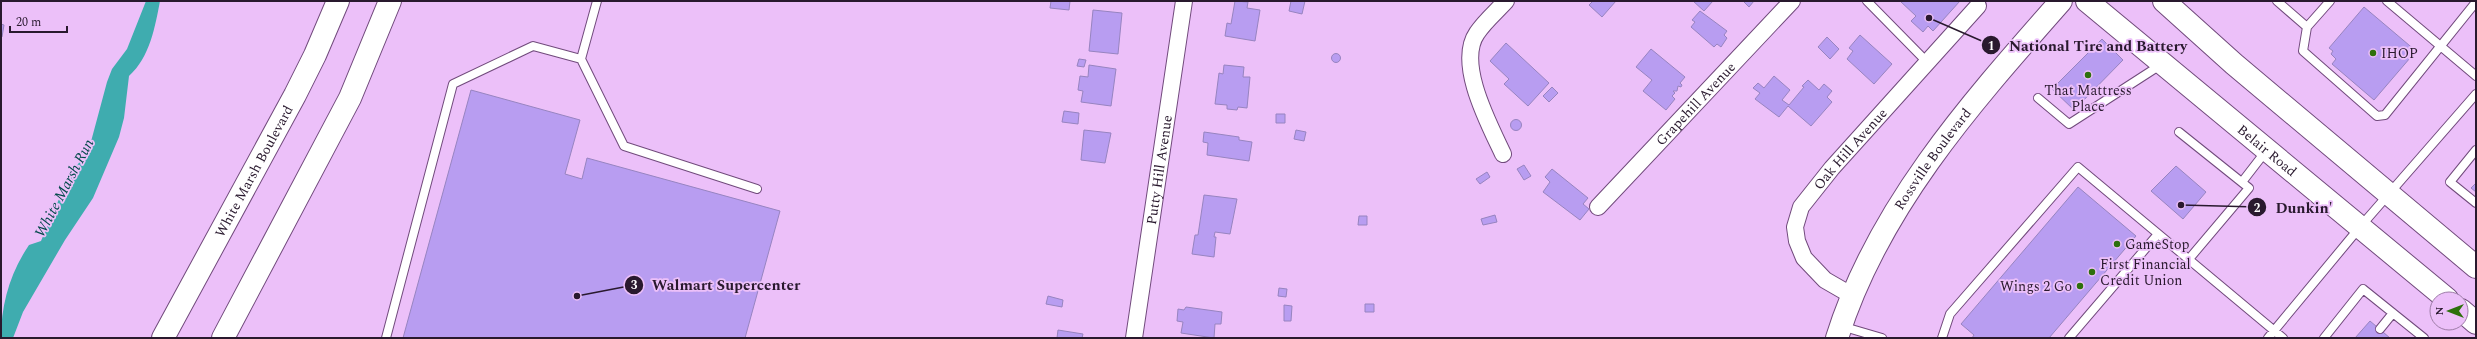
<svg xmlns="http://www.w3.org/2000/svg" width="2477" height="339" viewBox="0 0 2477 339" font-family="Spectral,serif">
  <rect width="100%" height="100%" fill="#ecc0f9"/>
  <path fill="#3facaf" d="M146 1H160C155 27 150 57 129 76L124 118 119 137 93 198 65 240 23 312 13 338H1C1 305 10 273 29 245L41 241 59 199 78 164 89 149 107 82 112 69 127 49Z"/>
  <path fill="#b89df1" stroke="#9784c0" d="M1051 1H1070L1069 10 1050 8Z
    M1235 1 1248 2 1247 8 1260 10 1255 41 1225 36 1227 23 1231 24Z
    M1291 1H1305L1302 14 1289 11Z
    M1593 1H1616L1602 17 1589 5Z
    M1693 1H1713L1704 11Z
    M1743 1H1754L1749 7Z
    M1900 1H1960L1933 31 1928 26 1923 32 1911 21 1916 16Z
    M2364 7 2416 51 2374 100 2332 64 2336 59 2331 54 2333 51 2329 48Z
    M1093 10 1122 13 1118 54 1089 51Z
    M1700 11 1727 31 1724 35 1727 38 1721 47 1717 44 1714 47 1691 27 1695 22 1692 20Z
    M1 24 4 25 2 37H1Z
    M1860 35 1892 64 1874 84 1847 59 1853 51 1849 48Z
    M1827 37 1839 49 1830 59 1818 47Z
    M2102 39 2123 60 2074 110 2052 89Z
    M1506 43 1549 83 1528 106 1504 84 1509 79 1490 61Z
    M1651 49 1685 77 1680 83 1682 85 1681 87 1678 86 1677 91H1673L1675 93 1672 96 1675 99 1666 110 1643 91 1652 80 1636 67Z
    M1331.5 58a4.5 4.5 0 1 1 9 0a4.5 4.5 0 1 1-9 0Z
    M1079 59 1086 60 1084 67 1077 66Z
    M1089 65 1116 69 1111 106 1081 102 1083 91 1078 90 1080 76 1088 77Z
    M1224 65 1244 67 1243 77H1250L1247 108 1238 107 1237 110 1227 109V105L1215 104 1219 73 1223 74Z
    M1774 76 1790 90 1782 100 1789 105 1804 87 1802 86 1808 80 1819 90 1824 84 1832 91 1827 97 1832 102 1811 126 1788 106 1779 117 1755 99 1760 93 1753 88 1758 83 1764 88Z
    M1552 87 1558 93 1549 102 1543 96Z
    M471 90 580 120 565 174 582 179 587 158 780 211 745 338H403Z
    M1064 111 1079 113 1078 124 1062 122Z
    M1276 114H1285V123H1276Z
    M1510.5 125a5.5 5.5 0 1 1 11 0a5.5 5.5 0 1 1-11 0Z
    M1084 130 1111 133 1105 163 1081 160Z
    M1296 130 1306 132 1304 141 1294 139Z
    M1204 132 1239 137V140L1252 142 1249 161 1207 155 1208 143 1203 142Z
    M1524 165 1531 176 1524 180 1517 169Z
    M2176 166 2206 192 2183 219 2151 191Z
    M1552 169 1588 198 1583 204 1589 209 1580 220 1543 192 1550 182 1545 177Z
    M1487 172 1490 177 1480 184 1476 179Z
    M2476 183V192L2471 188Z
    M2078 187 2136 236 2049 338H1972L1974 335 1961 324Z
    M1204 195 1237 199 1230 234 1215 232 1214 237H1216L1214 257 1192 254 1195 235H1198Z
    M1495 215 1497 222 1483 225 1481 219Z
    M1359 216H1367V225H1358Z
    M1279 288 1287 289 1286 297 1278 296Z
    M1048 296 1063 300 1062 307 1046 304Z
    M1365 304H1374V312H1365Z
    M1284 305 1292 306 1291 321H1284Z
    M1186 307 1222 312 1221 324H1215L1214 338 1181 333 1183 322 1177 321 1178 309 1184 310Z
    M2370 321 2390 338H2355Z
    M1058 330 1083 334 1082 338H1057Z"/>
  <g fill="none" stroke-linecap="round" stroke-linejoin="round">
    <g stroke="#714a7c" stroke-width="10">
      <path id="service" d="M597 1 581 59 624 146 757 189
        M1867 1 1927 62
        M2277 1 2307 27 2330 1
        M2387 1 2476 76
        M2307 27 2303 51 2377 116 2385 115 2476 2
        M2038 98 2069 124 2162 64
        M2179 132 2249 188 2189 259
        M2476 150 2450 182 2476 203
        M2242 182 2266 151
        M1841 326 1882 338
        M2380 329 2393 313
        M386 338 453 84 533 46 581 59
        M1942 338 1950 314 2078 167 2283 338
        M2069 338 2158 234
        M2268 338 2360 227 2476 94
        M2324 338 2363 289 2424 338"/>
    </g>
    <g stroke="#714a7c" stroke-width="18">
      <g id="minor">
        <path d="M1503 154C1489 124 1456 63 1477 33 1485 21 1497 11 1506 1"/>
        <path id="s1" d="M1598 207 1792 1"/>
        <path id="s2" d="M1851 295 1825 280 1804 258 1797 241 1795 227 1801 207 1832 168 1978 6"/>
        <path id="s3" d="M1134 338 1184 1"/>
      </g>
    </g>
    <g stroke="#714a7c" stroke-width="24">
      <g id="secondary">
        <path id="s4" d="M1837 338C1878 207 1972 102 2061 1"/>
      </g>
    </g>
    <g stroke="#714a7c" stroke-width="24">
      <g id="trunk">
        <path id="s5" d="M2087 1 2447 299"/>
        <path d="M2164 1 2234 64 2476 267"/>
        <path d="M2461 310 2476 323"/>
        <path id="s6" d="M163 338 295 95 315 55 338 1"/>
        <path d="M223 338 350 98 390 1"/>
      </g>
    </g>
    <use href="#service" stroke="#fff" stroke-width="8"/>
    <use href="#minor" stroke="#fff" stroke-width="16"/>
    <use href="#secondary" stroke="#fff" stroke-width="22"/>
    <use href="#trunk" stroke="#fff" stroke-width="22"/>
  </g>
  <g fill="#2d700c" stroke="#ecc0f9" stroke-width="1.5">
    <circle cx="2373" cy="53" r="4"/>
    <circle cx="2088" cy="75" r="4"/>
    <circle cx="2117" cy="244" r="4"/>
    <circle cx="2092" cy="272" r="4"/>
    <circle cx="2080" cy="286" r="4"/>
  </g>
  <g text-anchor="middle" stroke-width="3.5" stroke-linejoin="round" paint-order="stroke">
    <g font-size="14" fill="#29192e" stroke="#ecc0f9" text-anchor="start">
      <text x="2381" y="58">IHOP</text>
      <text x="2088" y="95" text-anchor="middle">That Mattress<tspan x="2088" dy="16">Place</tspan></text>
      <text x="2125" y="249">GameStop</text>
      <text x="2100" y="269">First Financial<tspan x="2100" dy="16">Credit Union</tspan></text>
      <text x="2072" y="291" text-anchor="end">Wings 2 Go</text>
    </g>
    <g font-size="14" fill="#29192e" stroke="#ecc0f9">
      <text dy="5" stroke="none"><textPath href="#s1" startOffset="142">Grapehill Avenue</textPath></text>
      <text dy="5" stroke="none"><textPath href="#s2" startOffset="190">Oak Hill Avenue</textPath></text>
      <text dy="5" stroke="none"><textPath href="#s5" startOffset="234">Belair Road</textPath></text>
      <text dy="5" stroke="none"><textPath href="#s4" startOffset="204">Rossville Boulevard</textPath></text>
      <text dy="5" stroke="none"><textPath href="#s3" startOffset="170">Putty Hill Avenue</textPath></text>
      <text dy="5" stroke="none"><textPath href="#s6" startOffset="190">White Marsh Boulevard</textPath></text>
    </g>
    <g font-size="15" font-style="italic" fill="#03484a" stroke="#ecc0f9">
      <text transform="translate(64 188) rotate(-62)" y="5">White Marsh Run</text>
    </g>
  </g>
  <path fill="none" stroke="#29192e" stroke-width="1.5" d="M1929 18L1991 45M2181 205L2257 207M577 296L634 285"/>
  <g fill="#29192e" stroke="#ecc0f9" stroke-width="1.5">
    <circle cx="1929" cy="18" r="4"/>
    <circle cx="2181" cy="205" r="4"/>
    <circle cx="577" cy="296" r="4"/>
    <circle cx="1991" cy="45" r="10"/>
    <circle cx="2257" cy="207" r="10"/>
    <circle cx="634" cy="285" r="10"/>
  </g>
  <g font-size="12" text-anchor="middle" font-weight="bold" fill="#fff">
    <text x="1991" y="50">1</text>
    <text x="2257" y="212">2</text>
    <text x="634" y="289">3</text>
  </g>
  <g font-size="15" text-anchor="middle" font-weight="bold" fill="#29192e" stroke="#ecc0f9" stroke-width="3.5" stroke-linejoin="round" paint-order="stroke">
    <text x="2098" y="51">National Tire and Battery</text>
    <text x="2304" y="213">Dunkin'</text>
    <text x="726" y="290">Walmart Supercenter</text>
  </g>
  <rect width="2477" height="339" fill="none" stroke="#29192e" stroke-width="4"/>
  <g transform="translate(2449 311) rotate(270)"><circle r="19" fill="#ecc0f9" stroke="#9e7da8"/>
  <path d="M0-3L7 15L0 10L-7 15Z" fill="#2d700c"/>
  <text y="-6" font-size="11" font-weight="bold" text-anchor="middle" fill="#29192e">N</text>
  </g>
  <path d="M10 26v6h57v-6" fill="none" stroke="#29192e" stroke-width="2"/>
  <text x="16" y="26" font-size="12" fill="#29192e" stroke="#ecc0f9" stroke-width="3" paint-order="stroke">20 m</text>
</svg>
